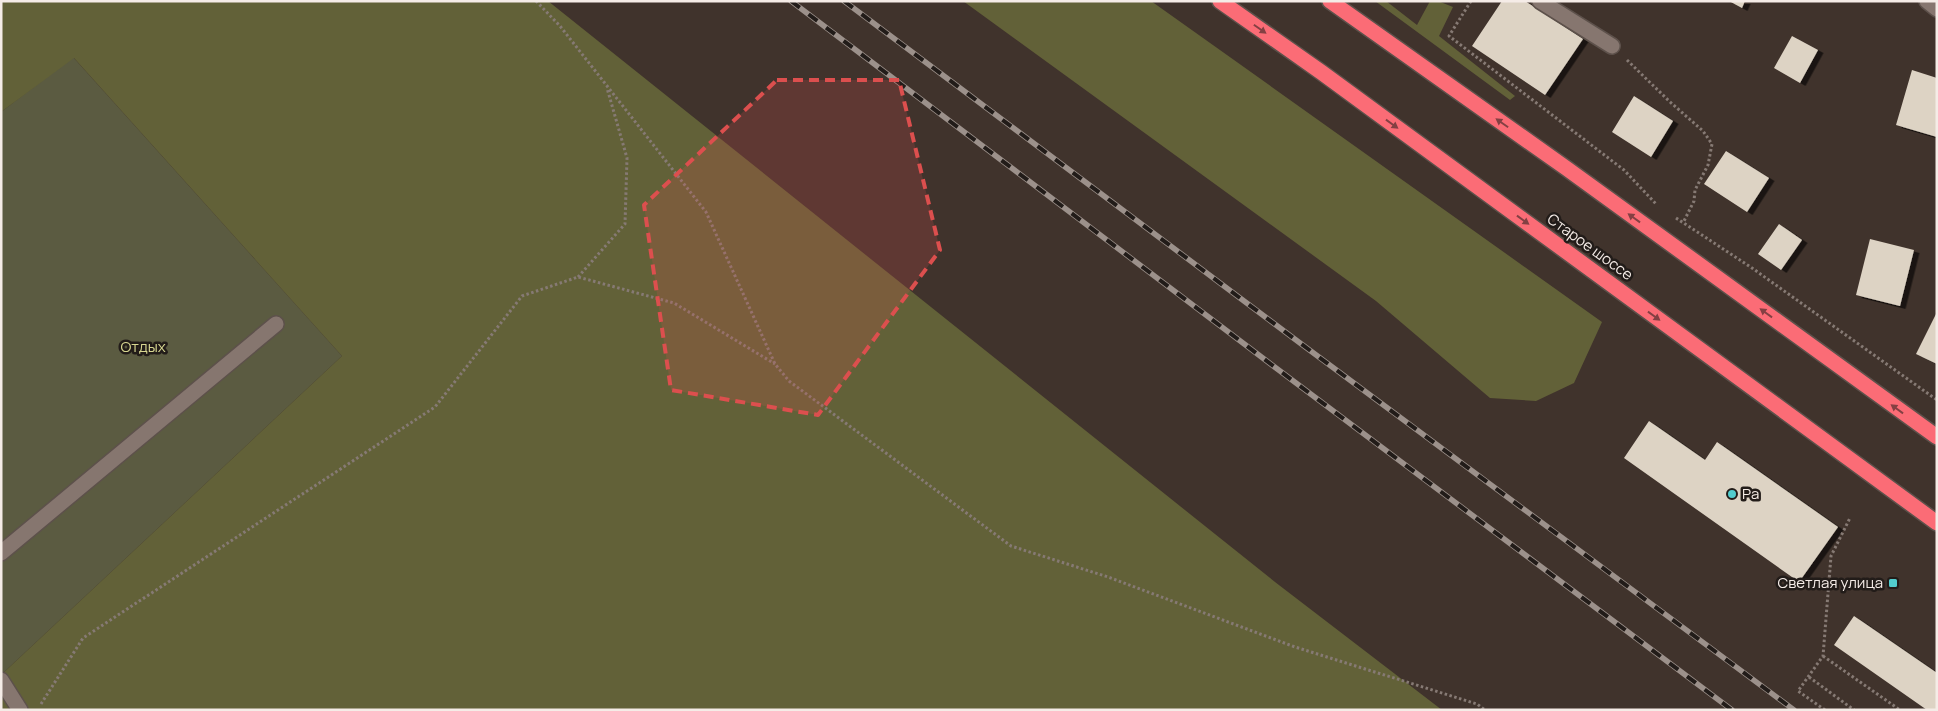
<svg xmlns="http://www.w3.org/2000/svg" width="1938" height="711" viewBox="0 0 1938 711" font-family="Manrope,sans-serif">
  <defs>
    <filter id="shadow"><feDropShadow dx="5.5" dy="3" stdDeviation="0" flood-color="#0009"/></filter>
  </defs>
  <rect width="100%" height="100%" fill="#40332c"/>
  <path fill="#5b5b41" d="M73 57 342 356 1 675V112Z"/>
  <path fill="#626138" d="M1 1H548L1275 582 1442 710H1V675L342 356 74 58 1 112Z
    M963 1H1151L1602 322 1574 383 1536 401 1490 398 1376 301Z
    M1375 1H1386L1417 25 1430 1H1438L1453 7 1439 36 1515 96 1510 100Z"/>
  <path fill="#ddd3c4" filter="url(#shadow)" d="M1502 1H1525L1583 39 1545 95 1472 46Z
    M1729 1H1745L1742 8Z
    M1792 36 1818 50 1800 83 1774 68Z
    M1912 70 1937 78V137L1896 125Z
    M1634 96 1673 121 1651 157 1612 132Z
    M1726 151 1769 178 1747 212 1704 184Z
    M1779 224 1802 240 1781 270 1758 254Z
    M1870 239 1914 250 1900 306 1856 295Z
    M1937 312V364L1916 354Z
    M1649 421 1705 460 1717 442 1838 527 1799 582 1624 458Z
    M1854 616 1937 673V710H1927L1834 645Z"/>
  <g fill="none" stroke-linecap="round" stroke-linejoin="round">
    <g stroke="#5d514b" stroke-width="18">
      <path id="minor" d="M1540 1 1612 46
        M1927 1 1937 9
        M1 553 276 324
        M1 680 20 710"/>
    </g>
    <g stroke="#5d514b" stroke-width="18">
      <path id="highway" d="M1220 1 1321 72 1937 523
        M1330 1 1566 168 1937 437"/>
    </g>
    <path stroke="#867a74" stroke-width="3" stroke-dasharray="2.5 2.5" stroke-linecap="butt" d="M536 1 560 26 706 212 775 364 789 381 1011 546 1108 577 1295 647 1477 704 1485 710
      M1471 1 1449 36 1624 170 1657 205
      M1627 60 1669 101 1703 131 1712 144 1708 165 1695 190 1694 201 1683 223
      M1676 218 1752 268 1937 400
      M578 277 625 224 627 158 607 88
      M1823 656 1900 710
      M1809 677 1854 710
      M41 704 83 638 435 407 522 296 578 277 674 303 775 364
      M1825 710 1798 691 1823 656 1831 556 1850 518"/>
    <use href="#minor" stroke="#86766f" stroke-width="15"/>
    <use href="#highway" stroke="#fb6c76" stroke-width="15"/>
    <g stroke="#9c918b" stroke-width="5.5">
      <path id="rail" d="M791 1 1276 368 1732 710
        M844 1 1300 343 1794 710"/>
    </g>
    <use href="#rail" stroke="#221c19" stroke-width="4" stroke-dasharray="11" stroke-linecap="butt"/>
  </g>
  <defs><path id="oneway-solid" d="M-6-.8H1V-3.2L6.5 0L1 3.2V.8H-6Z" transform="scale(1.25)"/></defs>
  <g fill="#844043">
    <use href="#oneway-solid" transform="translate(1260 29) rotate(35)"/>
    <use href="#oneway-solid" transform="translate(1502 123) rotate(-145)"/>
    <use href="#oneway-solid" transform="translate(1392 124) rotate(36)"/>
    <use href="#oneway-solid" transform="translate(1634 218) rotate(-144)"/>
    <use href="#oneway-solid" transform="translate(1523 220) rotate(36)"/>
    <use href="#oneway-solid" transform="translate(1766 313) rotate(-144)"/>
    <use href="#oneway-solid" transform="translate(1654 316) rotate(36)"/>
    <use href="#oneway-solid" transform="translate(1897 409) rotate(-144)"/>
  </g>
  <path fill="#dc4f4e" fill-opacity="0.2" stroke="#dc4f4e" stroke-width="4" stroke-dasharray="10 6" stroke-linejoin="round" d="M777 80H899L940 250 818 415 671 390 644 205Z"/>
  <g fill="#52cdce" stroke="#221c19" stroke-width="2">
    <circle cx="1732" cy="494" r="5"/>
    <rect x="1888" y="578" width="10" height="10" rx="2.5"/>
  </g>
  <g text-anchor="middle" stroke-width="5" stroke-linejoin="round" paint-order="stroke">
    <g font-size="15" fill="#f5ece7" stroke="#221c19">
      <text transform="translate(1590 247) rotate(36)" y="5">Старое шоссе</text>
    </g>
    <g font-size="15" fill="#d8d791" stroke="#221c19">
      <text x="143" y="352">Отдых</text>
    </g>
    <g font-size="15" fill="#f5ece7" stroke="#221c19" text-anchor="start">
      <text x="1742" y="499">Ра</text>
      <text x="1883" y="588" text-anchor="end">Светлая улица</text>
    </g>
  </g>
  <rect width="1938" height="711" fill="none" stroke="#f5ece7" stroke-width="5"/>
</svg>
